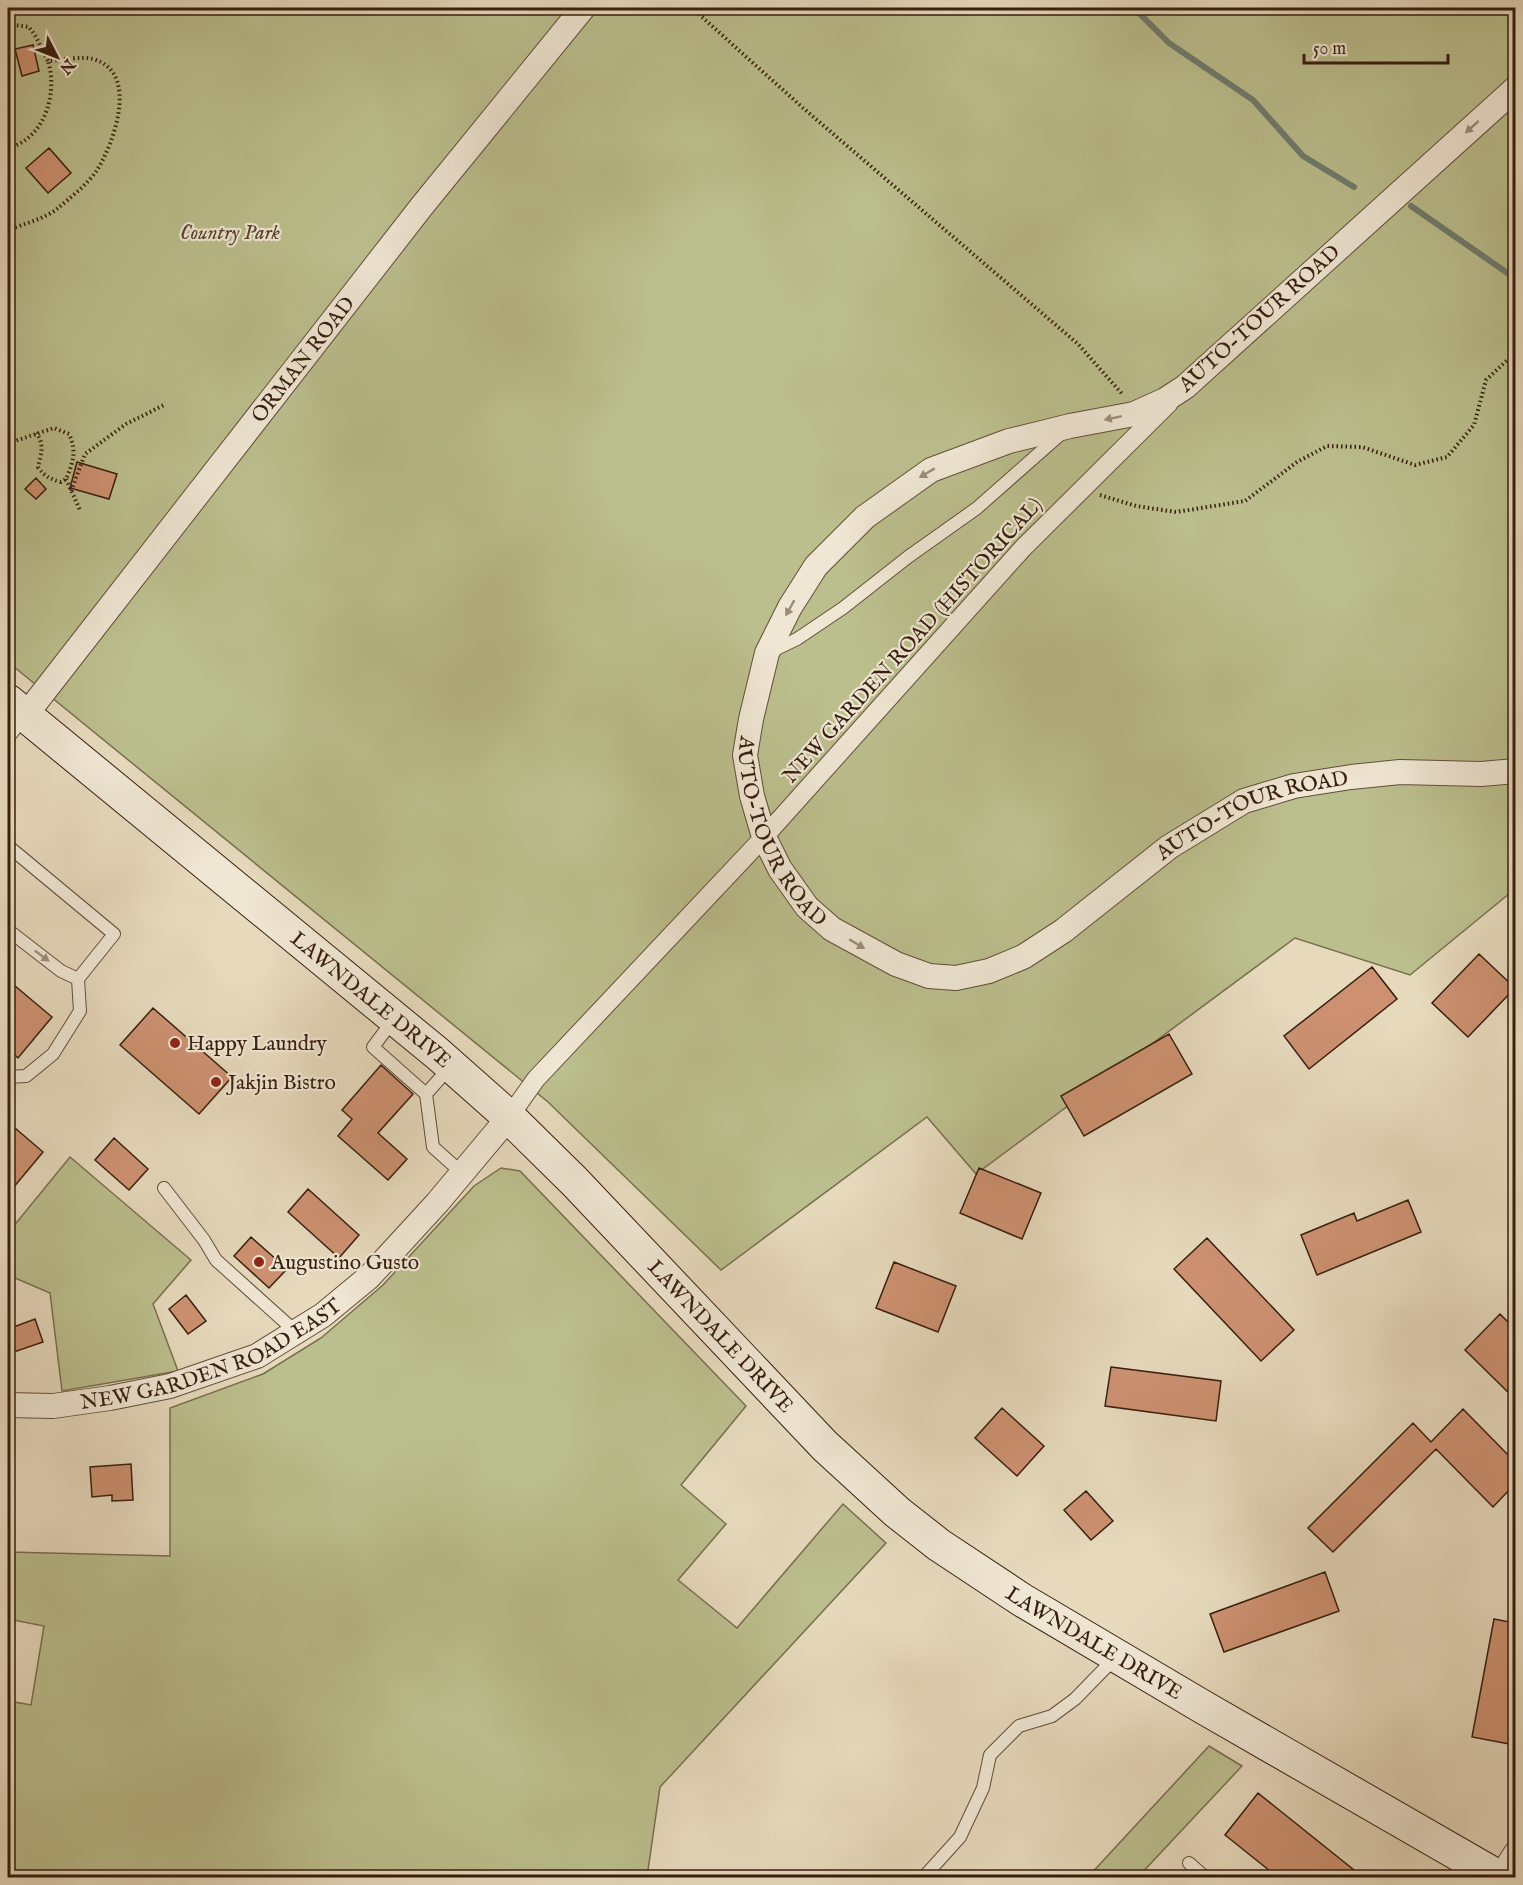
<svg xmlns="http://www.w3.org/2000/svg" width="1523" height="1885" viewBox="0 0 1523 1885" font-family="'IM FELL English',serif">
  <rect width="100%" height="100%" fill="#e6d9bc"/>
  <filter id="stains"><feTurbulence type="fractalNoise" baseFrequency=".00333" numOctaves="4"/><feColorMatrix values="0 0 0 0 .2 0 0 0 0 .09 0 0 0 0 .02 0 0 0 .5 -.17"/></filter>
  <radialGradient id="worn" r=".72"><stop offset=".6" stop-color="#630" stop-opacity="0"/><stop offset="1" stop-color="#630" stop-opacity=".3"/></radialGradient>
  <path fill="#bbbe8d" stroke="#796e4e" stroke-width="1.5" d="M8 8H1515V889L1410 975 1295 938 976 1174 927 1117 721 1270 548 1102 8 662Z
    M70 1157 191 1260 153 1304 178 1371 62 1391 50 1293 8 1275V1233Z
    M501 1168 520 1171 746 1406 681 1485 726 1524 678 1580 737 1628 843 1504 886 1543 660 1787 647 1877H8V1701L31 1705 44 1626 8 1619V1552L170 1556V1408L263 1374 321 1338 383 1285 474 1186Z
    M1209 1746 1242 1766 1138 1877H1088Z"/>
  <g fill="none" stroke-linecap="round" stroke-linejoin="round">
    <path stroke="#707c6e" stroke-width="6" d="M1134 8 1169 43 1253 100 1303 156 1354 187
      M1411 206 1516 279"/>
  </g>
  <path fill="#cd9171" stroke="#371e0e" stroke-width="1.5" d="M33 45 39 71 22 76 15 49Z
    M49 148 71 173 48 193 26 168Z
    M77 462 117 474 109 499 70 488Z
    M36 478 46 489 36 499 25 489Z
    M1479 954 1515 988 1468 1037 1432 1003Z
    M1372 967 1397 999 1309 1069 1284 1036Z
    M8 980 52 1017 18 1058 8 1049Z
    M153 1008 232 1077 199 1114 120 1045Z
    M1169 1034 1192 1074 1084 1136 1061 1096Z
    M381 1065 413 1094 378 1133 407 1159 388 1180 338 1136 352 1119 342 1110Z
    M8 1122 43 1152 8 1194Z
    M114 1138 148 1169 129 1190 95 1160Z
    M979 1168 1041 1193 1022 1239 960 1213Z
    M308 1189 359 1235 339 1258 288 1212Z
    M1408 1200 1421 1232 1317 1275 1301 1235 1354 1213 1357 1221Z
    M251 1237 287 1269 269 1288 234 1256Z
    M1207 1238 1294 1330 1261 1361 1174 1269Z
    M894 1262 956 1286 938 1332 876 1308Z
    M186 1295 206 1321 188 1334 169 1309Z
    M1500 1314 1515 1329V1399L1465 1350Z
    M35 1319 43 1342 8 1354V1337L13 1335 11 1328Z
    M1111 1367 1221 1381 1216 1421 1105 1406Z
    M1002 1408 1044 1446 1017 1476 975 1438Z
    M1463 1409 1515 1462V1484L1493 1507 1436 1449 1333 1552 1308 1528 1413 1423 1431 1442Z
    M131 1464 133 1500 112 1501V1495L92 1497 90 1467Z
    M1086 1491 1113 1521 1091 1540 1064 1510Z
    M1325 1572 1339 1611 1224 1652 1210 1614Z
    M1494 1619 1515 1623V1745L1472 1737Z
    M1258 1793 1364 1878H1285L1278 1871 1275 1875 1225 1835Z"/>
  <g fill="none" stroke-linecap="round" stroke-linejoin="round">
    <g stroke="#634d3a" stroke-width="14">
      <path id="service" d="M770 652 797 639 843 608 908 557 977 508 1062 433
        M8 738 24 717
        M8 846 114 934 78 979 80 1011 53 1054 26 1076 8 1077
        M8 930 61 971 78 979
        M394 1019 373 1047 426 1094 450 1067
        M426 1094 433 1147 462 1173
        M164 1188 204 1240 216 1260 296 1332
        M1189 1863 1206 1878
        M923 1878 960 1837 983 1788 990 1755 1019 1726 1052 1716 1075 1699 1115 1658"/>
    </g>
    <g stroke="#634d3a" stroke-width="20">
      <path id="pedestrian" d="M509 1117 536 1079 764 837 1023 548 1169 403"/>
    </g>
    <g stroke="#634d3a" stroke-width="26">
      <g id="minor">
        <path id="s1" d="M1516 88 1185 387 1165 400 1134 414 1070 426 1009 441 931 470 865 517 816 566 790 607 767 653 751 719 745 755 752 796 764 837 780 869 807 907 832 929 896 964 929 976 956 978 989 971 1023 957 1063 931 1169 847 1244 801 1294 786 1351 777 1400 772 1481 774 1516 771"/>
        <path id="s2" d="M25 716 422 206 583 8"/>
        <path id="s3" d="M8 1405 53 1406 110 1398 170 1386 257 1356 323 1315 369 1277 437 1203 509 1117"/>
        <path d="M1500 1878 1516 1853"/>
      </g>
    </g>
    <g stroke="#371e0e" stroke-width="35">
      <g id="secondary">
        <path id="s4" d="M8 701 438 1054 509 1117 575 1182 825 1446 897 1512 939 1545 1022 1600 1203 1707 1500 1878"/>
      </g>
    </g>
    <path stroke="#371e0e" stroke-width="4" stroke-dasharray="1.5 3" stroke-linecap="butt" d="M692 8 803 108 1078 344 1123 395
      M8 24 29 27 36 37 48 61C60 60 83 56 93 59 140 72 114 143 97 170 88 184 70 198 58 208 45 219 23 224 8 230
      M8 148C45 139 58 93 48 61
      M8 441 12 442 54 428 69 434C77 451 73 463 66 479L61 482C50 479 44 476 38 467 41 454 45 444 36 433
      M66 479 80 510
      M71 491 85 454 126 424 164 405
      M1100 495 1136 506 1176 512 1245 501 1297 462 1327 446 1362 447 1415 465 1447 457 1474 425 1486 380 1516 352"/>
    <use href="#service" stroke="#efe6d3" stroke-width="12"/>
    <use href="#pedestrian" stroke="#efe6d3" stroke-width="18"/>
    <use href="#minor" stroke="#efe6d3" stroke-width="24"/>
    <use href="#secondary" stroke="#efe6d3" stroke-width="33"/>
  </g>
  <defs><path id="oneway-solid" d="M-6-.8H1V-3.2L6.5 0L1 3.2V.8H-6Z" transform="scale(1.5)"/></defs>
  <g fill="#9c8c7a">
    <use href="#oneway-solid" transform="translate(1472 127) rotate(138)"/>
    <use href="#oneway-solid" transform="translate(1113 418) rotate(168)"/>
    <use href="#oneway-solid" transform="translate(927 473) rotate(149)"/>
    <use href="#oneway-solid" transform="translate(790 608) rotate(119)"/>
    <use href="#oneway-solid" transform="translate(857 944) rotate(31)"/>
    <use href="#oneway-solid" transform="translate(42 956) rotate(37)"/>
  </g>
  <g fill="#8f2418" stroke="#efe6d3" stroke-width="2">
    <circle cx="175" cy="1043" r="6"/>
    <circle cx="216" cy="1082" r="6"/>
    <circle cx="259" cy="1262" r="6"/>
  </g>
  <g text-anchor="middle" stroke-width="4.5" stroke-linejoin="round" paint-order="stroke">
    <g font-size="21" font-style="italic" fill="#58462e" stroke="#efe6d3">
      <text x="230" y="239">Country Park</text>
    </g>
    <g font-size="21" fill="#371e0e" stroke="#efe6d3">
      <text transform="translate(1259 318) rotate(-42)" y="7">AUTO-TOUR ROAD</text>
      <text dy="7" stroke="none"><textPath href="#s2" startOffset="452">ORMAN ROAD</textPath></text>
      <text transform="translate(912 640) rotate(-48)" y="7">NEW GARDEN ROAD (HISTORICAL)</text>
      <text dy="7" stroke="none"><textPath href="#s1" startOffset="1749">AUTO-TOUR ROAD</textPath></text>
      <text dy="7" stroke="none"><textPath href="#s1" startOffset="1155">AUTO-TOUR ROAD</textPath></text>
      <text dy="7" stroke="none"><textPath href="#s4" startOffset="470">LAWNDALE DRIVE</textPath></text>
      <text dy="7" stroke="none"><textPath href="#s4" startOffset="956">LAWNDALE DRIVE</textPath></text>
      <text dy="7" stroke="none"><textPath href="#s3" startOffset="213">NEW GARDEN ROAD EAST</textPath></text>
      <text dy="7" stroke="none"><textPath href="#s4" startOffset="1442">LAWNDALE DRIVE</textPath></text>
    </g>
    <g font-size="21" fill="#371e0e" stroke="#efe6d3" text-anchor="start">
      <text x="187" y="1050">Happy Laundry</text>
      <text x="228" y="1089">Jakjin Bistro</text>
      <text x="271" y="1269">Augustino Gusto</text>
    </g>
  </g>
  <rect width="1523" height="1885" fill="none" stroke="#e6d9bc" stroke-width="30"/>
  <rect x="9" y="9" width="1505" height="1867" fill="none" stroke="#371e0e" stroke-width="3"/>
  <rect x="15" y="15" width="1493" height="1855" fill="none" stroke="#371e0e" stroke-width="1.5"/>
  <g transform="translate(57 57) rotate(132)" stroke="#efe6d3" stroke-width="4.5" paint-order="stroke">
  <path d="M0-4.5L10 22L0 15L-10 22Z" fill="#371e0e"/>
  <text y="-9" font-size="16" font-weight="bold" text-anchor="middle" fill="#371e0e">N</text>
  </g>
  <path d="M1304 54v9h144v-9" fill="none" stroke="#371e0e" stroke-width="3"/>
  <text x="1313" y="54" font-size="18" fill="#371e0e" stroke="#efe6d3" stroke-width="4.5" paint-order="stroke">50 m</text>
  <rect width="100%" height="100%" filter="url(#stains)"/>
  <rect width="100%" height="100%" fill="url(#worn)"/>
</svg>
